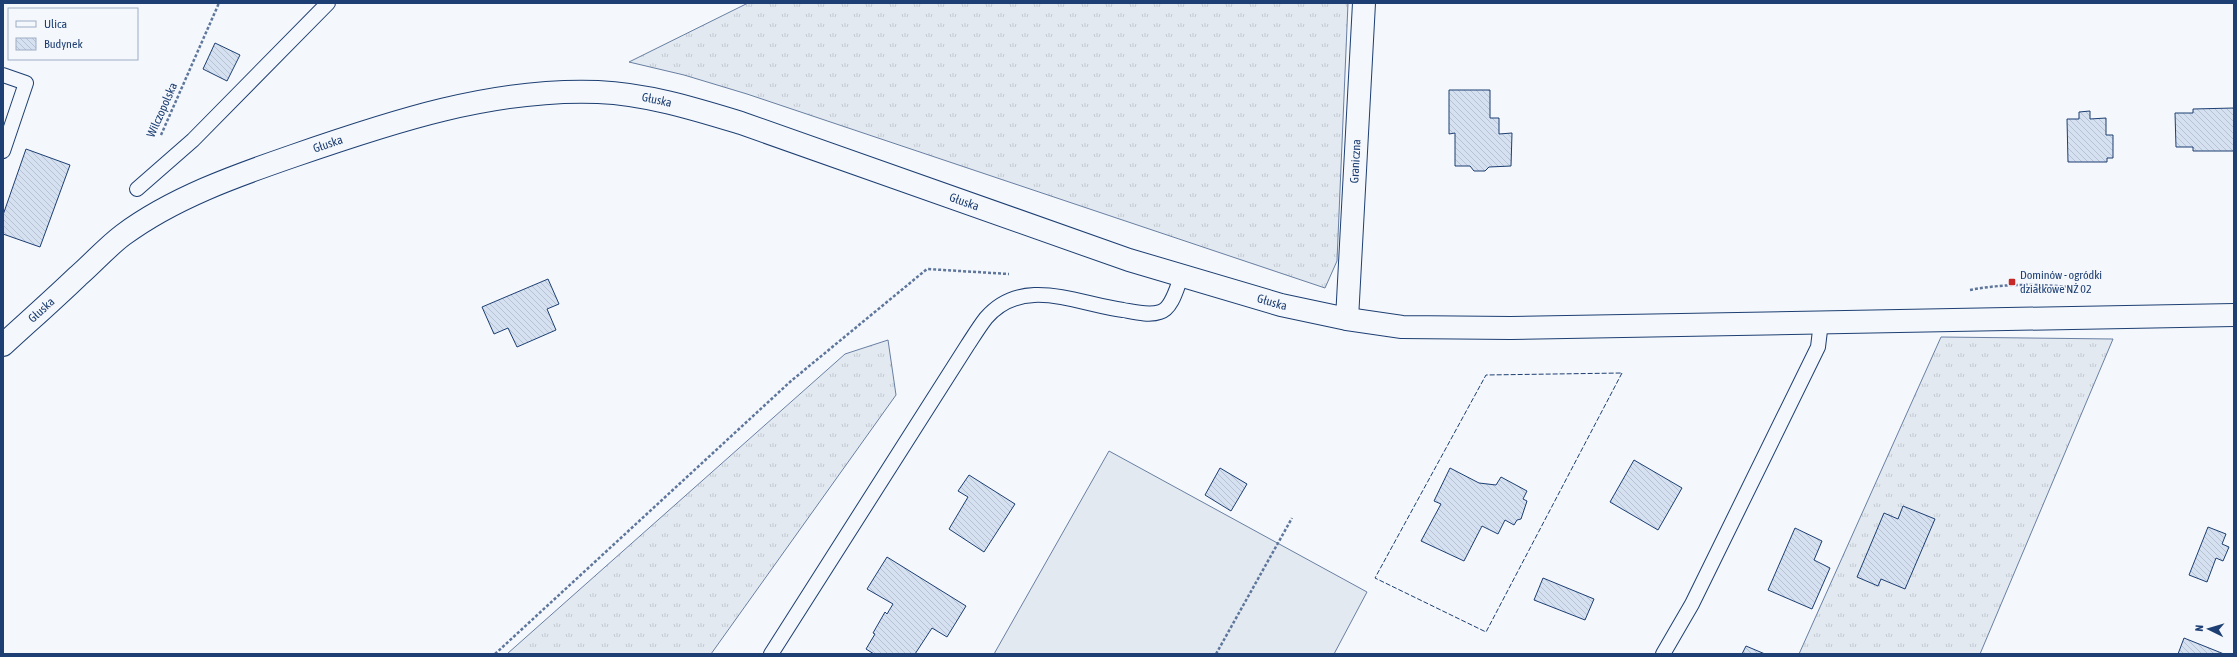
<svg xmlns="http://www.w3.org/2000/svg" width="2237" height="657" font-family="'Asap Condensed',sans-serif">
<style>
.grass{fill:url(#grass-tufts);stroke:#687fa3}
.garden{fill:#e3e9f0;stroke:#687fa3}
.building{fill:url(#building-back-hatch);stroke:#1d3f73}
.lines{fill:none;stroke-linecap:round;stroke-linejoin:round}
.service-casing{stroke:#1d3f73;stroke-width:16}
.minor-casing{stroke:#1d3f73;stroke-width:24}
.tertiary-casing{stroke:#1d3f73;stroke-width:24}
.path{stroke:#5e769c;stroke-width:2.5;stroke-dasharray:3 2;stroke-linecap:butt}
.service{stroke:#f4f7fb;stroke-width:14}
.minor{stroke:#f4f7fb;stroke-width:22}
.tertiary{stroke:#f4f7fb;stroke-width:22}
.fence{stroke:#1d3f73;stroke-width:1;stroke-dasharray:5 2;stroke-linecap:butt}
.poi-dot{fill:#c62828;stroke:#f4f7fb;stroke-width:1.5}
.labels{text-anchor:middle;stroke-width:3;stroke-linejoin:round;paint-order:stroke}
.street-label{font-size:12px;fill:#1d3f73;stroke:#f4f7fb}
.poi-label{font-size:12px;fill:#1d3f73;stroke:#f4f7fb;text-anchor:start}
</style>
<defs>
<pattern id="grass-tufts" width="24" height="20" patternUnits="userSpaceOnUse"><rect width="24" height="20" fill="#e3e9f0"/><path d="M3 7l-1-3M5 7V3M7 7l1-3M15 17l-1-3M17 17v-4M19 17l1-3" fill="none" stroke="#c2c9d1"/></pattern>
<pattern id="building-back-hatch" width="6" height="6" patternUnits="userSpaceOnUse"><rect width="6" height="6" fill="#d5e0f0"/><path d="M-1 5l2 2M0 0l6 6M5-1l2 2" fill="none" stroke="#b6c1d1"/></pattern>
</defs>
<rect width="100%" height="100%" fill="#f4f7fb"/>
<!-- grass -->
<g class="grass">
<path d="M748,3h600l-11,258 -12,27 -578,-194 -63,-19 -55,-13z"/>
<path d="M1941,337l172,2 -133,315h-181z"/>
<path d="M888,340l8,55 -185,259h-204l338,-300z"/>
</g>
<!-- garden -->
<path class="garden" d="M1109,451l258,141 -33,62h-340z"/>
<!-- building -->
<g class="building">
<path d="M215,43l25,12 -13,26 -24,-12z"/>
<path d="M1449,90h41v28h9v16l13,-1 -1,33 -22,1 -4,4h-11l-4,-5h-15v-33l-6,1z"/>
<path d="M2234,108v43h-41v-4h-17l-1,-34h18v-4z"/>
<path d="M2090,111v8l16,-1v17h7v23h-6v4h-39l-1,-43h12v-7z"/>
<path d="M26,149l44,16 -30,82 -37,-13v-19z"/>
<path d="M548,279l11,25 -12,5 9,21 -39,17 -9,-19 -14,6 -12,-27z"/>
<path d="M1634,460l48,28 -24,42 -48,-28z"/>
<path d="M1220,468l27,16 -16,27 -26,-16z"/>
<path d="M1450,468l29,15 17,2 5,-8 26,14 -4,8 4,2 -6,18 -4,1 -3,5 -9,-5 -7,14 -16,-8 -18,35 -43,-20 20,-37 -7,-3z"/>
<path d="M969,475l46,29 -31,48 -35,-23 19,-32 -10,-6z"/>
<path d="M1903,506l32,13 -30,70 -24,-10 -3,7 -21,-9 27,-64 14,6z"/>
<path d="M2208,527l18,7 -4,10 7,3 -6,14 -7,-3 -9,24 -18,-7z"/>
<path d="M1795,528l27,13 -8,19 16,8 -18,41 -44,-19z"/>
<path d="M887,557l79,49 -19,31 -15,-9 -17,26h-41l-8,-5 9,-15 -2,-1 12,-21 2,2 6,-10 -26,-15z"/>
<path d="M1543,578l51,21 -9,21 -51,-20z"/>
<path d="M2184,638l40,16h-46z"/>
<path d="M1746,646l19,8h-23z"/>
</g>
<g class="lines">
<!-- service casing -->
<g class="service-casing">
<g id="service">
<path d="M3,75l23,8 -23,68"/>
<path d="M137,189l56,-49 135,-137"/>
<path d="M771,654l196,-308c6,-9 12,-19 19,-28 37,-43 91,-14 137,-8 11,2 26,6 37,2 12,-3 17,-25 21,-35"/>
<path d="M1663,654l29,-50 126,-257 3,-25"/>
</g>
</g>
<!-- minor casing -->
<g class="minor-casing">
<g id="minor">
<path id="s1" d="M1347,319l17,-316"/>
</g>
</g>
<!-- tertiary casing -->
<g class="tertiary-casing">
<g id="tertiary">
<path id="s2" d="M3,345c25,-23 50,-45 75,-69 15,-13 29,-29 45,-41 50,-37 112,-59 170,-79 98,-34 200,-68 305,-64 49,2 97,17 143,31l388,137 152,45 66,14 55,8 109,1 723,-13"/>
</g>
</g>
<!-- path -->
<g class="path">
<path d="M161,135l58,-132"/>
<path d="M1970,290c36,-7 73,-6 110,-2"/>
<path d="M495,654l296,-273 136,-112 82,5"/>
<path d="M1216,654l76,-136"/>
</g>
<!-- service -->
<use href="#service" class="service"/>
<!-- minor -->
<use href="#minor" class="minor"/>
<!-- tertiary -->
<use href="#tertiary" class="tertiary"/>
<!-- fence -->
<path class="fence" d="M1622,373l-136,259 -111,-54 111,-203z"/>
</g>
<!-- markers -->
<rect class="poi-dot" x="2008" y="278" width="8" height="8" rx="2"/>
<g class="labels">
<!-- street labels -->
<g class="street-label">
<text dy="4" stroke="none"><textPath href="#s2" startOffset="724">Głuska</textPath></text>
<text transform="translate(162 110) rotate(-66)" y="4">Wilczopolska</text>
<text dy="4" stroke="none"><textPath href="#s2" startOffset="388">Głuska</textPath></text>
<text dy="4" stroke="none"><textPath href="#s1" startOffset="158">Graniczna</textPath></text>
<text dy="4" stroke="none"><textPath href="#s2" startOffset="1048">Głuska</textPath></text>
<text dy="4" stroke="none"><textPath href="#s2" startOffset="1372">Głuska</textPath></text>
<text dy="4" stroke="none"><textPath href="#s2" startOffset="52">Głuska</textPath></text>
</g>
<!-- poi labels -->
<g class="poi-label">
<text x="2020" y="279">Dominów - ogródki<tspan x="2020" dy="14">działkowe NŻ 02</tspan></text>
</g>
</g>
<!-- border -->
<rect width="2237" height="657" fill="none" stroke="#1d3f73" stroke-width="8"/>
<!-- legend -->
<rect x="8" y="8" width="130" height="52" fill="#f4f7fb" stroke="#9eadc5"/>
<rect x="16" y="21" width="20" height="6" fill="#f4f7fb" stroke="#9eadc5"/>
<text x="44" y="28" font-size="12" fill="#1d3f73">Ulica</text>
<rect x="16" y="38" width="20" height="12" fill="url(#building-back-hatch)" stroke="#9eadc5"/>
<text x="44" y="48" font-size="12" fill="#1d3f73">Budynek</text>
<!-- north arrow -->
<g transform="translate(2209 629) rotate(275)" stroke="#f4f7fb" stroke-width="3" paint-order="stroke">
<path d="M0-3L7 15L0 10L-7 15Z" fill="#1d3f73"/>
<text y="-6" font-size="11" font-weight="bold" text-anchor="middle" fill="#1d3f73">N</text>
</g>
</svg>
